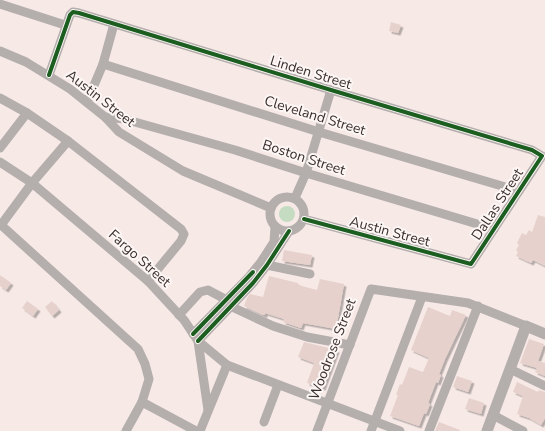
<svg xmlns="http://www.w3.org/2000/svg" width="545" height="431" font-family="'Nunito Sans',sans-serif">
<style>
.green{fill:#c5dbc2}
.building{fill:#e6d1cd;filter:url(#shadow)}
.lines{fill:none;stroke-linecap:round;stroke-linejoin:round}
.minor{stroke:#b4aeac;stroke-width:9}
.tertiary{stroke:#b4aeac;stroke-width:11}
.cycleway-casing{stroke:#fcf6f5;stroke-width:6}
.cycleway{stroke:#1b5e20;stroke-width:4}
.labels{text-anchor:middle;stroke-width:4;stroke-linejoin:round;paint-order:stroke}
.street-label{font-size:14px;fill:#3a2e2c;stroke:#fcf6f5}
</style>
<defs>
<filter id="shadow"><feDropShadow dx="2.5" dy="2.5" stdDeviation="0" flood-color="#0004"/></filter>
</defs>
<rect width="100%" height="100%" fill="#f7e9e6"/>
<!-- green -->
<circle class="green" cx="287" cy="214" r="8"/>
<!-- building -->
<g class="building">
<path d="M391,22l10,3 -3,8 -9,-2z"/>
<path d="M538,215l7,2v49l-12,-6 -2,3 -15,-7 2,-4 -2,-2 3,-5 -2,-2 5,-10 4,2 3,-5 3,2z"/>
<path d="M284,250l28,5 -2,10 -28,-4z"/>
<path d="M0,275l11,8 -5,7 -6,-4z"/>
<path d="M269,276l29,7v2l19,5 3,-11 24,5 -8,45 -33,-6 -2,5 -18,-6 1,-3 -19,-6v2h-2l-19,-9 3,-8 3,-4 13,3z"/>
<path d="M27,301l11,8 -5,7 -11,-8z"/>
<path d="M52,301l7,9 -7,6 -7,-9z"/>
<path d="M428,307l22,9 2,-6 14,5 -21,44 -6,15 2,1 -3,8 -2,-1 -8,21 2,1 -4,10 -2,-1 -5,13 -29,-10 8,-21h-2l4,-11 2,1 7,-18 14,5 6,-14 -18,-8z"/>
<path d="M529,339l15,5 -6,17 7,2v13l-10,-4 2,-4 -17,-5z"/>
<path d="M304,342l33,8 -14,38 -16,-5 7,-20 -16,-6z"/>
<path d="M457,376l15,5 -4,11 -15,-5z"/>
<path d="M517,382l21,10 1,-2 6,2v26l-4,7 -12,-7 -12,-4 6,-18 -10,-4z"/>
<path d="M469,398l15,5 -3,11 -16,-5z"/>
<path d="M439,422l21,8v1h-25z"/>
</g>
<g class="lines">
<!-- minor -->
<g class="minor">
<path d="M0,4l65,21"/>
<path d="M0,51l26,11 44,27 35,28 14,15 64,39 88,37"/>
<path d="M103,64l216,68 200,59"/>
<path d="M49,75l21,-60 3,-3 6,1 252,77 201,60 10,6 -71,108 -167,-45"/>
<path d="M0,98l27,15 41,28 113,88 3,5 -3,7 -33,40"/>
<path d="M87,102l16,-38 11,-40"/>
<path d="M105,117l19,2 111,31 71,23 188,56"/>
<path d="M0,148l27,-35"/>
<path d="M0,162l32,21 116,98 36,39 14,21 10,69"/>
<circle cx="287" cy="214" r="17"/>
<path d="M295,198l11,-25 25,-83"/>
<path d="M0,224l138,125 7,15 4,15 -7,23 -16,29"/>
<path d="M1,225l31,-42 36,-42"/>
<path d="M267,265l43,9"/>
<path d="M179,315l21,-23 8,-2 15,8 7,8 43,20 34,11 43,8"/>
<path d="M193,334l55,-56 13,-16 13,-20 1,-15"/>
<path d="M198,341l29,24 173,66"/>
<path d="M198,341l55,-58 14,-18 22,-34"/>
<path d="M510,369l35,17"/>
<path d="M142,402l54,29"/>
<path d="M493,415l30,16"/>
<path d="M264,422l14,-37"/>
<path d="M200,431l27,-66"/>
<path d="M317,431l54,-142 97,14 58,23"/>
<path d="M371,431l51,-134"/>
<path d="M429,431l49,-125"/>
</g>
<!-- tertiary -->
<path class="tertiary" d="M487,431l39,-105 19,8"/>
<!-- cycleway casing -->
<g class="cycleway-casing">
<g id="cycleway">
<path d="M49,75l21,-60 3,-3 6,1 252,77 201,60 10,6 -71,108 -167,-45"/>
<path d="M193,334l60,-62"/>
<path d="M198,341l55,-58 14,-18 22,-34"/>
</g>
</g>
<!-- cycleway -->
<use href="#cycleway" class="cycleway"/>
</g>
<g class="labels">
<!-- street labels -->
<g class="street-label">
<text transform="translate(311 72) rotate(17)" y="5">Linden Street</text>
<text transform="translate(101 98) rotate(38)" y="5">Austin Street</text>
<text transform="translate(315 115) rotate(17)" y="5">Cleveland Street</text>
<text transform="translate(304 157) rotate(18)" y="5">Boston Street</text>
<text transform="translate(497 204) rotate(-57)" y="5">Dallas Street</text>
<text transform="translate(390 231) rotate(15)" y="5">Austin Street</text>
<text transform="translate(140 258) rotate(42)" y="5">Fargo Street</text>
<text transform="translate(332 349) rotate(-69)" y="5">Woodrose Street</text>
</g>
</g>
</svg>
